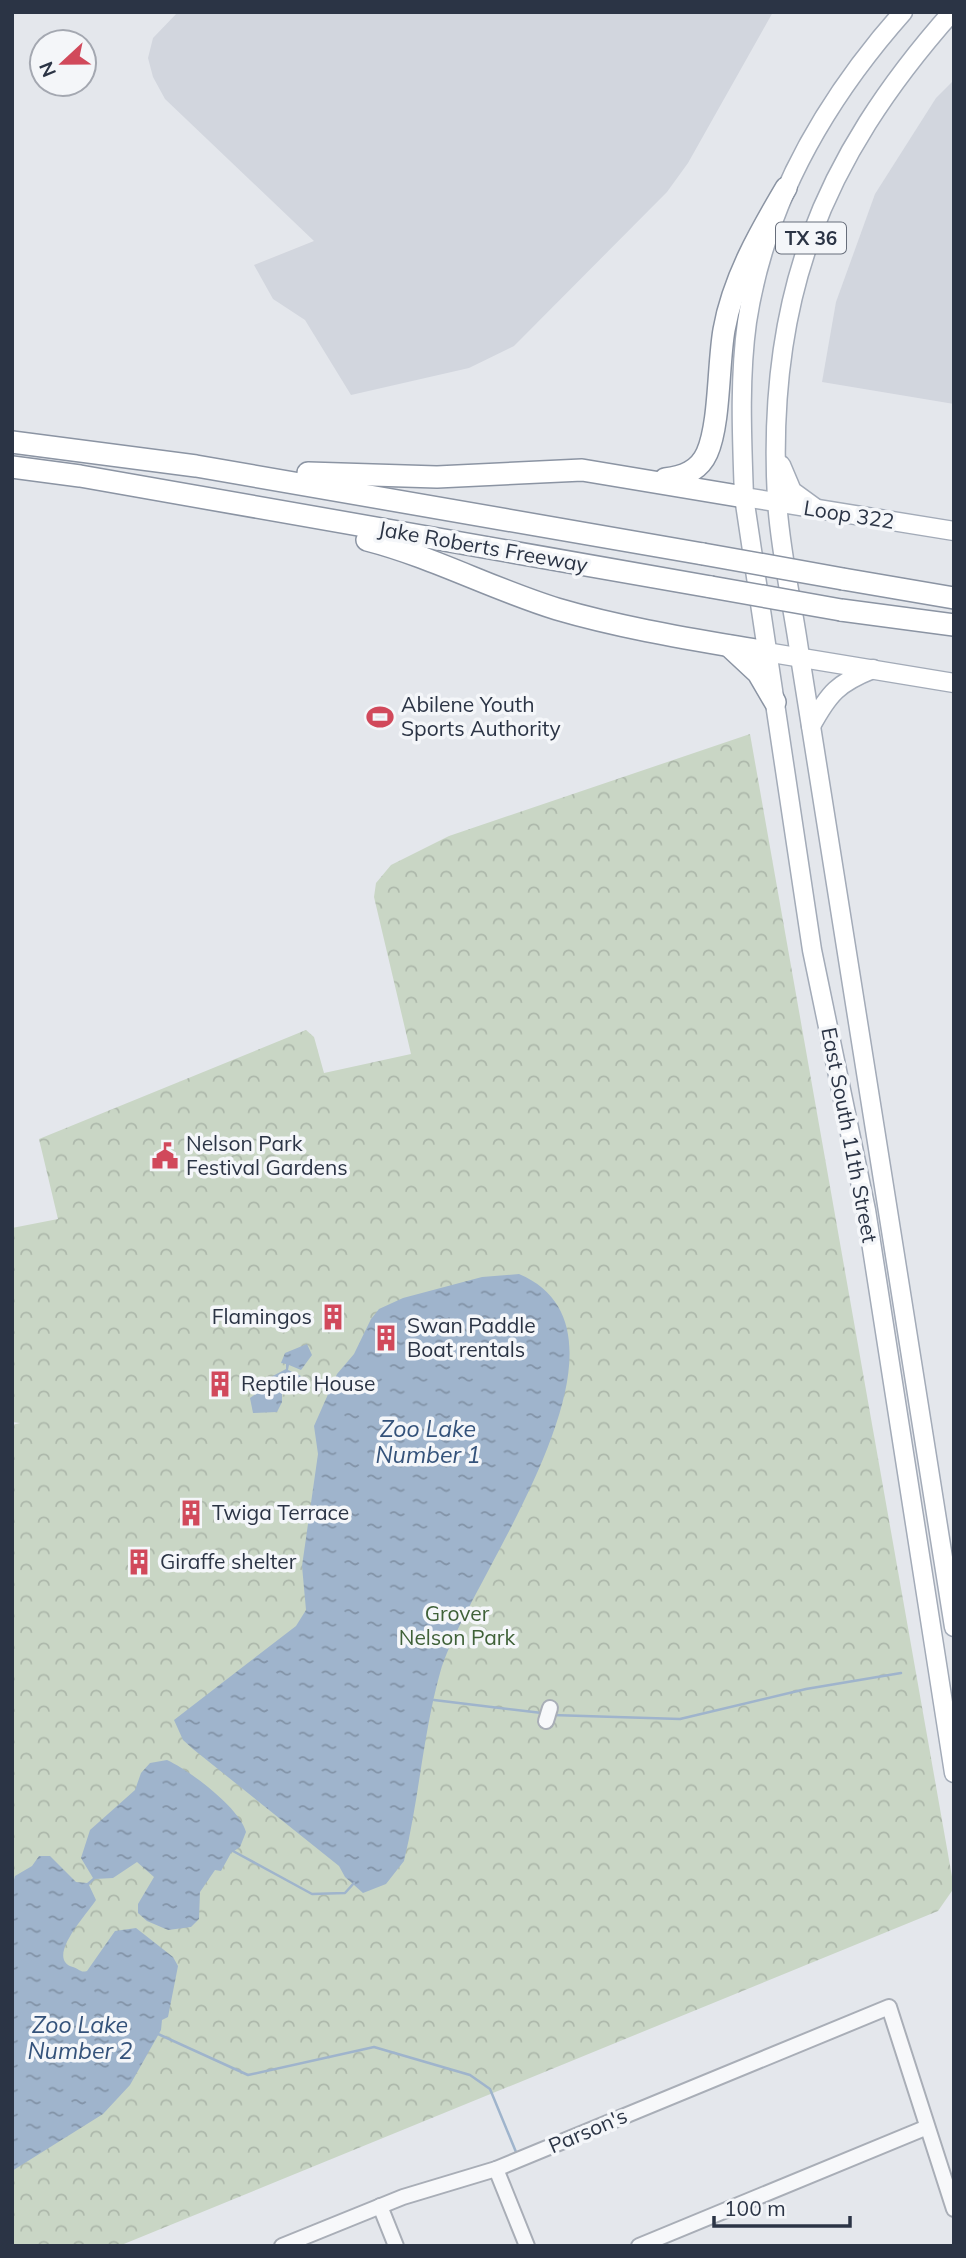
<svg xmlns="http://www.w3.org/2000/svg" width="966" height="2258" font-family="Mulish,sans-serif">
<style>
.built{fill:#d2d6de}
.forest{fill:url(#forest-crowns)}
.water{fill:url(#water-ripples)}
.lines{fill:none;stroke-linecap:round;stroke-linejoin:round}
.stream{stroke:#9fb4cc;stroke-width:2.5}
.minor-casing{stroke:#a9aeb7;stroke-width:18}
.major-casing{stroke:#a3abb8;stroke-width:21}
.highway-casing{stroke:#8b94a3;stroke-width:24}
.minor{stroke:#f7f8fa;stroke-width:14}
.major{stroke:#fff;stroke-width:18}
.highway{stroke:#fff;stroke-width:21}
.highway-bridge-casing{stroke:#8b94a3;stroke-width:24;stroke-linecap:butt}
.highway-bridge{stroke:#fff;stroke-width:21}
.labels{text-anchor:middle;stroke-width:7;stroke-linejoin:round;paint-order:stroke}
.shield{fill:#f4f6f9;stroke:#676e7b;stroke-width:2}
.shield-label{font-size:19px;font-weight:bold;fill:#2b3445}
.street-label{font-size:21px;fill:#2b3445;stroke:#f4f6f9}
.poi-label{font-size:21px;fill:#2b3445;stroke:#f4f6f9;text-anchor:start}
.park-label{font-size:21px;fill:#3f6138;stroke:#f4f6f9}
.water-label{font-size:23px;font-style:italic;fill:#34527a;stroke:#f4f6f9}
</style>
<defs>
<pattern id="forest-crowns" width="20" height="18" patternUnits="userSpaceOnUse" patternTransform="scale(1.75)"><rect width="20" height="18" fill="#c9d6c5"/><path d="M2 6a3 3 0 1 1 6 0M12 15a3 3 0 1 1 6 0" fill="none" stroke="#adb8ab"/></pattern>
<pattern id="water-ripples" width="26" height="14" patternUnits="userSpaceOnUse" patternTransform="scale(1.75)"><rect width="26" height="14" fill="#9fb4cc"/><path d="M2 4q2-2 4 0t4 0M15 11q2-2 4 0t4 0" fill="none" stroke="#8293a7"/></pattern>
</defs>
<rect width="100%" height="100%" fill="#e4e7ec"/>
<!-- built -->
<g class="built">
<path d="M178,12h595l-85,151 -21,29 -153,154 -45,22 -118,27 -46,-75 -32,-21 -19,-34 60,-24 -149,-142 -12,-22 -5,-19 5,-20z"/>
<path d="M954,80v324l-132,-22 14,-80 39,-108 61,-96z"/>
</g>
<!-- forest -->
<path class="forest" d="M750,734l204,1154 -16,23 -819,335h-107v-821l8,-2 -8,-1v-194l46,-9 -19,-80 267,-109 8,7 10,36 87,-19 -37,-157 2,-14 15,-18 58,-29z"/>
<!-- water -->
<g class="water">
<path d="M519,1274c141,60 -55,311 -79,399 -17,61 -21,126 -36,188l-18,23 -23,9 -18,-16 -6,-11 -146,-117 -10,-9 -9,-20 122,-94 10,-16 -4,-44 16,-112 -4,-28 23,-52 17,-20 17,-35 8,-10 24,-11 79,-21z"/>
<path d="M307,1344l5,11 -11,15 -12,-5 -1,5 13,6 -6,13 -26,-7v-4l17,-9v-5l-5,-1 4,-10z"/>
<path d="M274,1387l8,4v11l-5,10 -24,1 -3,-15 13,-9z"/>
<path d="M167,1760c22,10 73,48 79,72l-6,15 -9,6 -10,18 -6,-1 -15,22 -1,27 -8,8 -23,3 -21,-9 -9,-8v-9l16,-27 -17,-15 -24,16 -18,1 -6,6 7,15c-8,13 -52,59 -23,67 7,2 7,6 14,4l28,-40 21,-3 37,29 5,9 -10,51 -6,3 -1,10 -31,55 -27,29 -91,57v-284l3,-11 17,-10 7,-10h11l26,26 11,1 6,-5 -12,-20 9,-28 45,-40 6,-17 9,-10z"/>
</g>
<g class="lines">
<!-- stream -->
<g class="stream">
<path d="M434,1700l108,13"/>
<path d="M552,1715l128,4 126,-30 95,-16"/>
<path d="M233,1851l79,43 33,-1 9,-10"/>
<path d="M156,2033l92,42 126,-28 96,28 20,14 26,63"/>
</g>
<!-- minor casing -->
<g class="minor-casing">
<g id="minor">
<path d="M546,1721l4,-13"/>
<path d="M496,2169l31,77"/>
<path d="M380,2206l16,40"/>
<path d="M282,2246l121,-49 93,-28 393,-162 65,202"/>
<path d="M639,2246l286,-118"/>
</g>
</g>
<!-- major casing -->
<g class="major-casing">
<g id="major">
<path d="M903,12c-78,88 -138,192 -156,310 -8,58 -5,117 -3,175l68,453 54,260 88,563"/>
<path d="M952,12c-132,149 -186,288 -175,488 3,52 16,105 23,157l154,970"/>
<path d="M781,465l11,26 22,16"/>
<path d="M744,497l210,34"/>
<path d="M766,652l188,31"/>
<path d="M811,726c18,-33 27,-43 62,-57"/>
</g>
</g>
<!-- highway casing -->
<g class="highway-casing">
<g id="highway">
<path d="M12,442l184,24 507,88"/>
<path d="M12,467l68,9 631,111"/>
<path d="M308,473l129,4 145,-7 162,27"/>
<path d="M665,479c18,-2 34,-8 42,-26 13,-29 11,-89 17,-123 9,-51 36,-98 62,-142"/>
<path d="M367,540c66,17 125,49 190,69 68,20 140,31 209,43"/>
<path d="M843,579l111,19"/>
<path d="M841,610l113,15"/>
<path d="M729,646l29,27 17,29"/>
</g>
</g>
<!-- minor -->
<use href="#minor" class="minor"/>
<!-- major -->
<use href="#major" class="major"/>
<!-- highway -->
<use href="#highway" class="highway"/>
<!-- highway-bridge casing -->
<g class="highway-bridge-casing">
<g id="highway-bridge">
<path d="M703,554l140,25"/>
<path d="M711,587l130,23"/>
</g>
</g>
<!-- highway-bridge -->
<use href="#highway-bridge" class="highway-bridge"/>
</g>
<!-- icons -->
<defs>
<g id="stadium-bare" transform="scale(2.1)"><path d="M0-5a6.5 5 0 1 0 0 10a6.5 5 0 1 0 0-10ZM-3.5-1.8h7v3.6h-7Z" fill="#d1495b" stroke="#f4f6f9" stroke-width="2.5" paint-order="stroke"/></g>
<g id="civic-bare" transform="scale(2.1)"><path d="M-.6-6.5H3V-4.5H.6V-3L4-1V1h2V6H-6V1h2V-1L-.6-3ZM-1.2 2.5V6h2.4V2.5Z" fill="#d1495b" stroke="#f4f6f9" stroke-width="2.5" paint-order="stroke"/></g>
<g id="building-bare" transform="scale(2.1)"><path d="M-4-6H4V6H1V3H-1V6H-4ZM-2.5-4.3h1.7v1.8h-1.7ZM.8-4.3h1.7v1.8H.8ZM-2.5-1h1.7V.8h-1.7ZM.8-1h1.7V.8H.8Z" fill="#d1495b" stroke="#f4f6f9" stroke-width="2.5" paint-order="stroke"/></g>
</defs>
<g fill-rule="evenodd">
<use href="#stadium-bare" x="380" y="717"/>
<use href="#civic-bare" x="165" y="1156"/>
<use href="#building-bare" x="333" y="1317"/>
<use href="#building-bare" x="386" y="1338"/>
<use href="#building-bare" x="220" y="1384"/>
<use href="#building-bare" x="191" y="1513"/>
<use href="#building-bare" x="139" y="1562"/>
</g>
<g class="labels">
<!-- shield labels -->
<rect class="shield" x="776" y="222.5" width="70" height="31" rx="5"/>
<g class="shield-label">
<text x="811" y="245">TX 36</text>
</g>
<!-- street labels -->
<g class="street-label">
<text transform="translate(849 515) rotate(9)" y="7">Loop 322</text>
<text transform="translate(483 547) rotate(10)" y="7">Jake Roberts Freeway</text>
<text transform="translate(849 1135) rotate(79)" y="7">East South 11th Street</text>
<text transform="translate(588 2131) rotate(-23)" y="7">Parson's</text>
</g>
<!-- poi labels -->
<g class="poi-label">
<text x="401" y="712">Abilene Youth<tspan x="401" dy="24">Sports Authority</tspan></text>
<text x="186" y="1151">Nelson Park<tspan x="186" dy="24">Festival Gardens</tspan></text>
<text x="312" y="1324" text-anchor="end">Flamingos</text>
<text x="407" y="1333">Swan Paddle<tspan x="407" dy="24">Boat rentals</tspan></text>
<text x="241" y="1391">Reptile House</text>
<text x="212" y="1520">Twiga Terrace</text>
<text x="160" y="1569">Giraffe shelter</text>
</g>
<!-- park labels -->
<g class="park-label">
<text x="457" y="1621">Grover<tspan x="457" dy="24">Nelson Park</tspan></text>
</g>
<!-- water labels -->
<g class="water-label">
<text x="428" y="1437">Zoo Lake<tspan x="428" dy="26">Number 1</tspan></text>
<text x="80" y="2033">Zoo Lake<tspan x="80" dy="26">Number 2</tspan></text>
</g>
</g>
<!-- border -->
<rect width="966" height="2258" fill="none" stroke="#2b3445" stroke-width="28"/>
<!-- north arrow -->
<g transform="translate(63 63) rotate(248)"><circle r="33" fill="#f4f6f9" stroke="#a4a8b1" stroke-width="2"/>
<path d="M0-5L12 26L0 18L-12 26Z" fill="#d1495b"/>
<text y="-10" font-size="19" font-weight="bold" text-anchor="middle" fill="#2b3445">N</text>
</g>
<!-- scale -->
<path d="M714 2216v10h136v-10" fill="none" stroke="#2b3445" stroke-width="3.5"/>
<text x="724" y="2216" font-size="21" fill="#2b3445" stroke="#f4f6f9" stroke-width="5" paint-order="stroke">100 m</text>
</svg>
